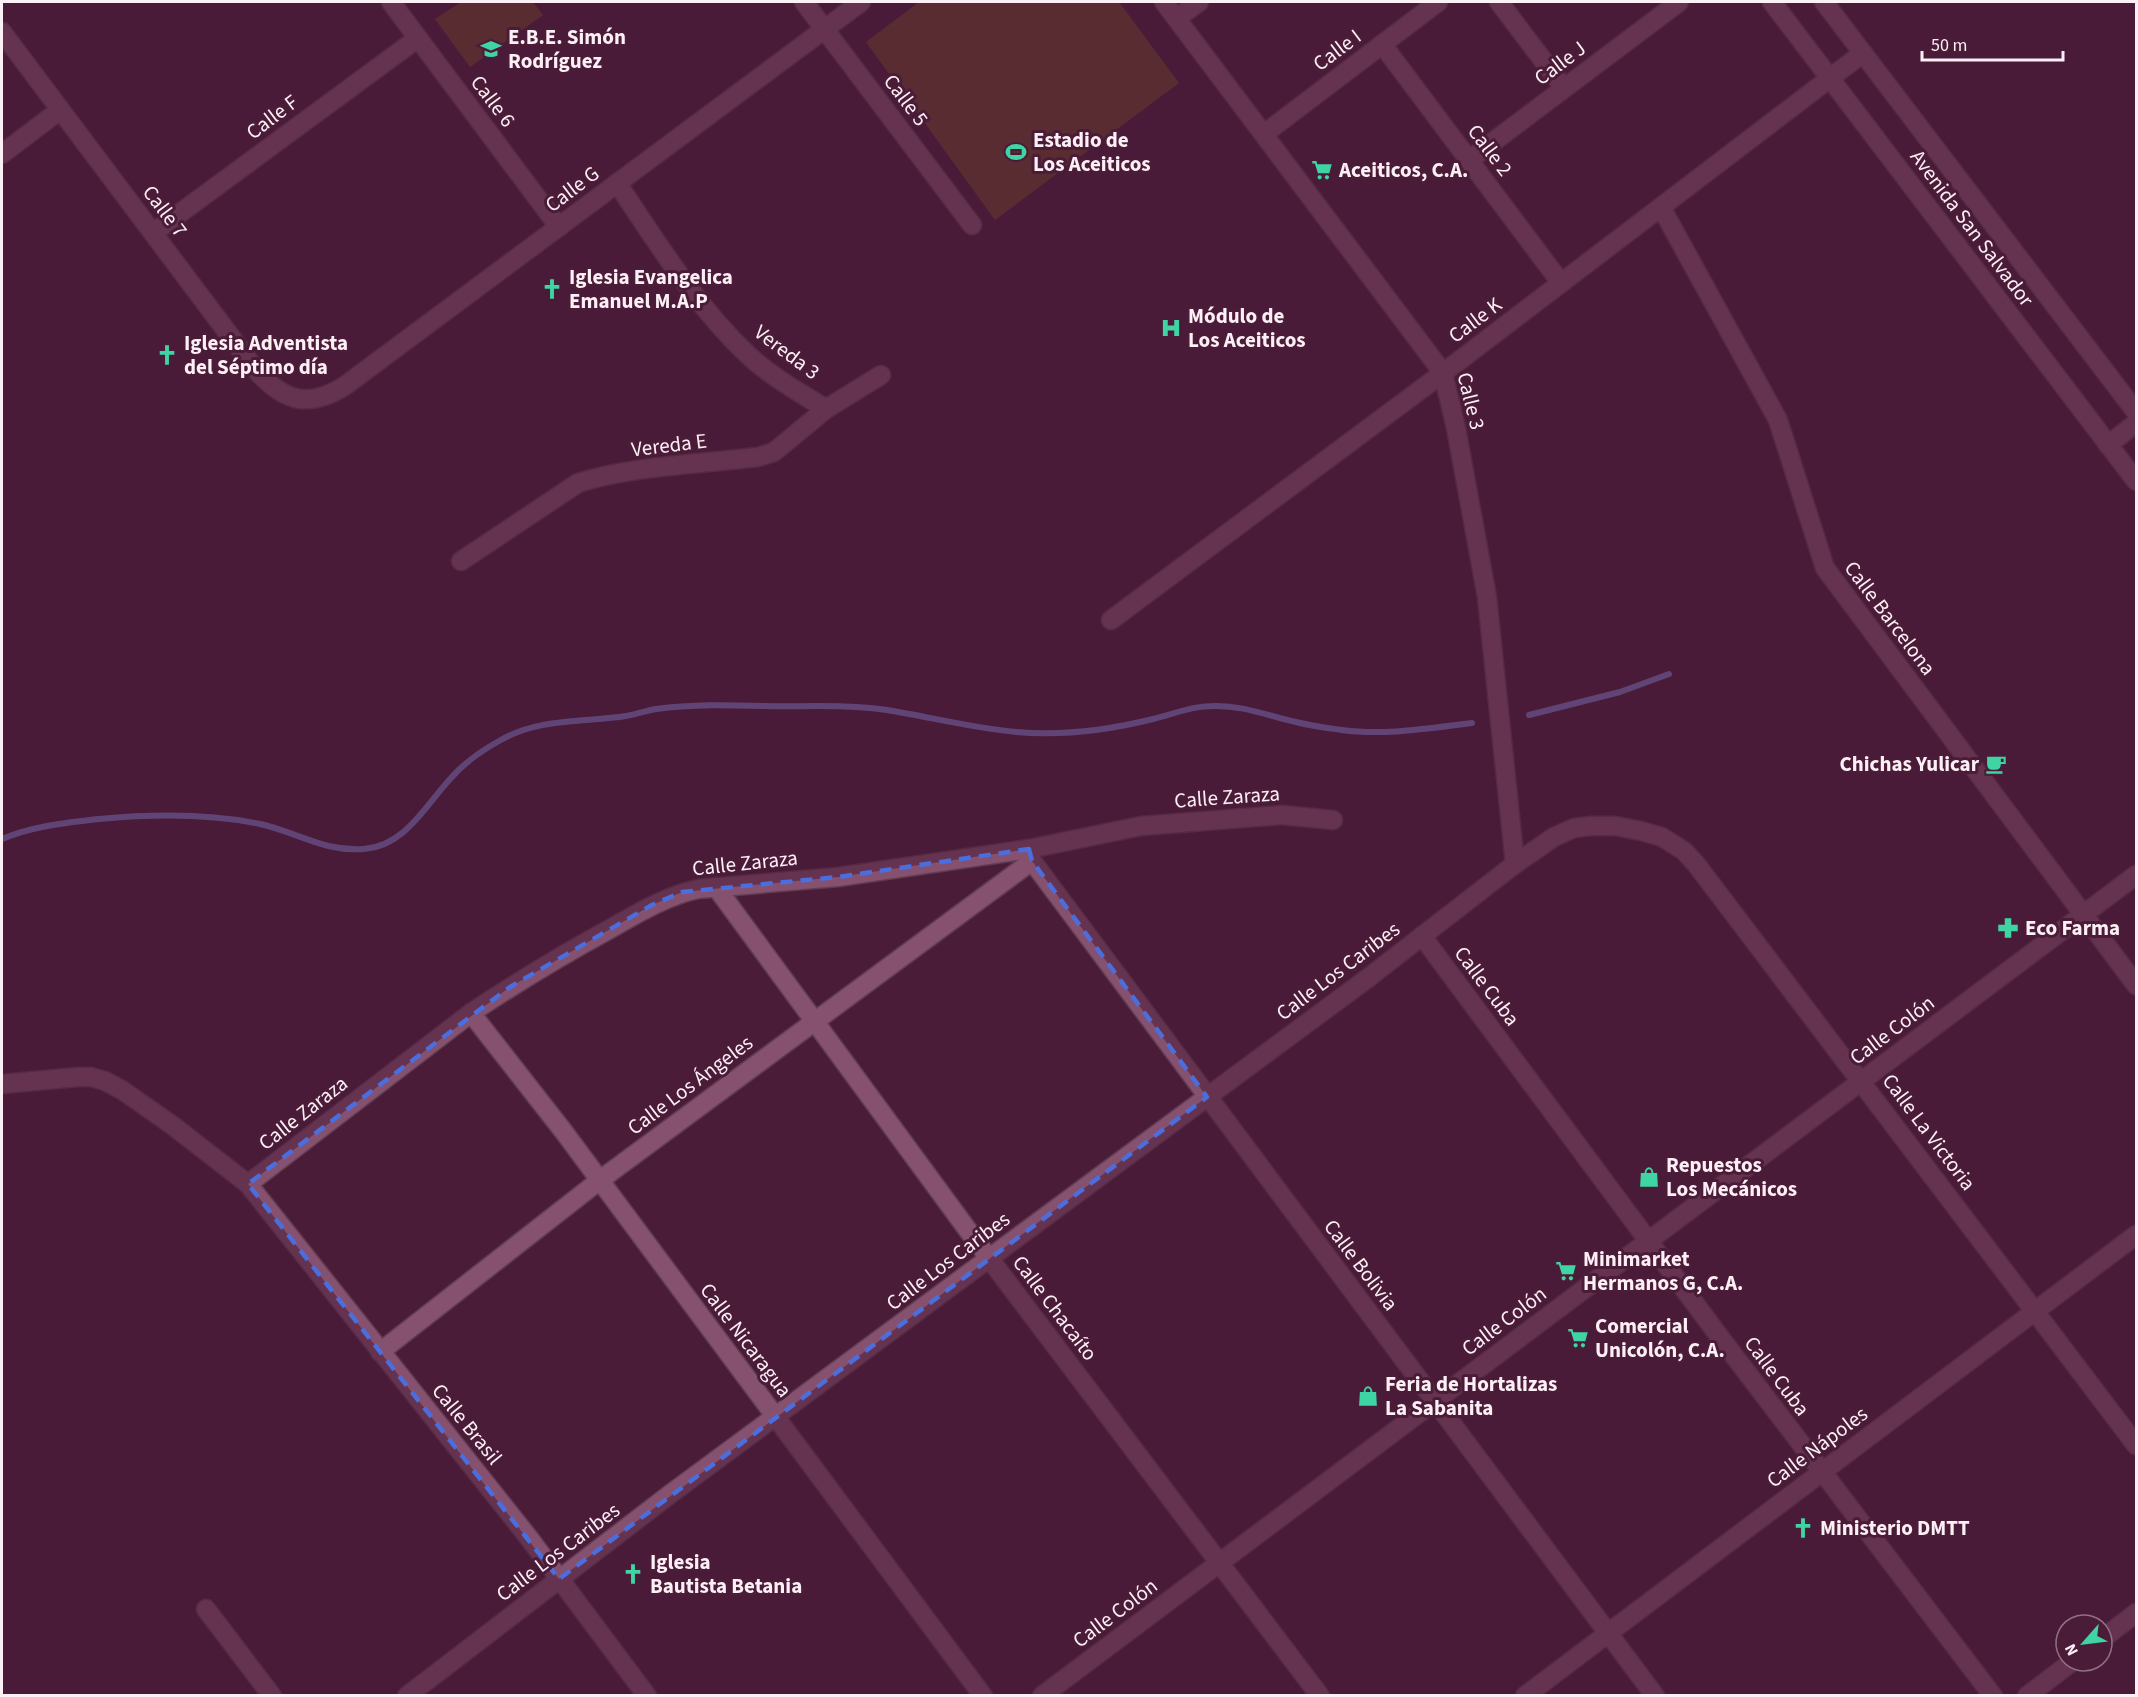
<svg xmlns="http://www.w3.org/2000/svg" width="2138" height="1697" font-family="'Source Sans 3',sans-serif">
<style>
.pitch{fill:#6c402b}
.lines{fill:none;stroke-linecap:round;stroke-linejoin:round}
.stream{stroke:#7d77c1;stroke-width:6}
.street-casing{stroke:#603c52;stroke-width:21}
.secondary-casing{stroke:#603c52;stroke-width:21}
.street{stroke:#85516e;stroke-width:18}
.secondary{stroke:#85516e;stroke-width:18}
.marked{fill:none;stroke:#4a6ede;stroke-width:4.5;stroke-dasharray:12 8;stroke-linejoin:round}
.labels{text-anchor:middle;stroke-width:6;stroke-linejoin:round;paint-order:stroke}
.poi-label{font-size:21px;font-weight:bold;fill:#fceff5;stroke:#4b1c38;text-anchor:start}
.street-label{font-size:21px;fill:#fceff5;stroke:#4b1c38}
</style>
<rect width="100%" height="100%" fill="#4b1c38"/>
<!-- pitch -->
<g class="pitch">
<path d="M461,2h72l10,13 -73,52 -35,-48z"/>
<path d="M919,2h200l60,81 -184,137 -129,-178z"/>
</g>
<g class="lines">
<!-- stream -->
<g class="stream">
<path d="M1529,715l91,-23 49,-18"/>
<path d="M2,839c31,-13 63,-16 97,-20 54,-5 108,-6 161,5 37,8 63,28 104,25 41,-3 61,-43 87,-71 13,-15 30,-27 48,-37 38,-22 78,-19 120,-24 12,-1 25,-6 37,-8 36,-5 72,-4 108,-3 41,1 82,-2 123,4 43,7 85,18 129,22 46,4 93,-2 137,-13 21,-5 39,-13 60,-13 30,-1 55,10 83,16 15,4 31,6 46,8 42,6 88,-2 130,-7"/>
</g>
<!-- street casing -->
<g class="street-casing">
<g id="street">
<path d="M391,2l168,225"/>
<path d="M804,2l168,223"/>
<path d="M1164,2l279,371 13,55 31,169 28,267"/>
<path d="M1499,2l65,86"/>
<path d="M1177,18l22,-16"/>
<path d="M2,32l253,337c28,32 53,41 91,16l515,-383"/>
<path d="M1382,44l179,239"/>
<path d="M1264,134l174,-132"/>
<path d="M2,154l58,-44"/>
<path d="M1469,160l210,-158"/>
<path d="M617,183c40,59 78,122 130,171 23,22 52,38 79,55"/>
<path d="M1661,207l117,213 47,148 311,417"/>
<path d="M153,233l265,-195"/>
<path d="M2108,445l28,-22"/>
<path d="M461,561l117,-78c54,-17 123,-19 180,-26l16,-5 52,-43 55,-34"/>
<path d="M1111,620l332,-247 420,-320"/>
<path d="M1029,849l3,12 623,835"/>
<path d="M716,887l251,342 353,467"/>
<path d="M1422,936l294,396 277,364"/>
<path d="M471,1013l93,119 419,564"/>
<path d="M2,1084l76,-7h13l14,4 17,9 50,35 76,59 281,354 118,158"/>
<path d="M248,1184l223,-171c45,-30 91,-58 139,-84 28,-16 56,-33 88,-40l140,-12 191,-28 112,-23 141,-11 51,5"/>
<path d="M380,1352l220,-172 432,-319"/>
<path d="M206,1609l66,87"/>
<path d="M2102,1639l34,-26"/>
<path d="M407,1696l262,-201 699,-517 147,-114 39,-27 20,-9 17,-2h25l25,5 21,6 22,14 12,13 440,581"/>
<path d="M1042,1696l1094,-821"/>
<path d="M1525,1696l611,-461"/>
<path d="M2027,1696l46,-35"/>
</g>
</g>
<!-- secondary casing -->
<g class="secondary-casing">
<g id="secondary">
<path d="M1772,2l364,479"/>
<path d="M1824,2l312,410"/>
</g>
</g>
<!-- street -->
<use href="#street" class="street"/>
<!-- secondary -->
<use href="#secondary" class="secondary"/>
</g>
<!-- marked area -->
<path d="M0 0H2138V1697H0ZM1029,849l3,12 175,236 -648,482 -311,-395 262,-197 142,-82 30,-13 156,-15z" fill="#4b1c38" fill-opacity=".55" fill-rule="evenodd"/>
<path class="marked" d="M1029,849l3,12 175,236 -648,482 -311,-395 262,-197 142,-82 30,-13 156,-15z"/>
<!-- icons -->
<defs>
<g id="school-bare" transform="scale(1.62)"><path d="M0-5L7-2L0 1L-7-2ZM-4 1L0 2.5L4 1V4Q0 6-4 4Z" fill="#3ed4a3" stroke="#4b1c38" stroke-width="2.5" paint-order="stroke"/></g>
<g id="stadium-bare" transform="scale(1.62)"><path d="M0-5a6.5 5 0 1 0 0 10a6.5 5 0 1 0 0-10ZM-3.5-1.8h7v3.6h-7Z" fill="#3ed4a3" stroke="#4b1c38" stroke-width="2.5" paint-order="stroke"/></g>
<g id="supermarket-bare" transform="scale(1.62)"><path d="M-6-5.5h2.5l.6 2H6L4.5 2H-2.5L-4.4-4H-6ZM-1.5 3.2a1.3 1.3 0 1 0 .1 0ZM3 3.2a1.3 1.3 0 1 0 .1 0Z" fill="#3ed4a3" stroke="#4b1c38" stroke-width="2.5" paint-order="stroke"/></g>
<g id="church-bare" transform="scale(1.62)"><path d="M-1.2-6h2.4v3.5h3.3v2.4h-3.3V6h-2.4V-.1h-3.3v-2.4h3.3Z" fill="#3ed4a3" stroke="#4b1c38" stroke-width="2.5" paint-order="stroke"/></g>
<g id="hospital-bare" transform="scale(1.62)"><path d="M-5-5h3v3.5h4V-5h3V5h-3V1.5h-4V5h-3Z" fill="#3ed4a3" stroke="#4b1c38" stroke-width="2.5" paint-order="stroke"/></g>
<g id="cafe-bare" transform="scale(1.62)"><path d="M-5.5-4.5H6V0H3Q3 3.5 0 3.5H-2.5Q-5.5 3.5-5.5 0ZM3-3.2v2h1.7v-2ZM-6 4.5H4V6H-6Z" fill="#3ed4a3" stroke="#4b1c38" stroke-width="2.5" paint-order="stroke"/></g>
<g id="pharmacy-bare" transform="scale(1.62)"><path d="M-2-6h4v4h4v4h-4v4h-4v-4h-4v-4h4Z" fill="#3ed4a3" stroke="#4b1c38" stroke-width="2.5" paint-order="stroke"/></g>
<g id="shop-bare" transform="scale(1.62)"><path d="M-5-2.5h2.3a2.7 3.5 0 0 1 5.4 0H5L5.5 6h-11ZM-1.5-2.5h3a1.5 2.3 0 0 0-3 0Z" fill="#3ed4a3" stroke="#4b1c38" stroke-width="2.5" paint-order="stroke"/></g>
</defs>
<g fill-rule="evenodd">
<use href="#school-bare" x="491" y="49"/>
<use href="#stadium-bare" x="1016" y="152"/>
<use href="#supermarket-bare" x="1322" y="170"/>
<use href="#church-bare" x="552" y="289"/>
<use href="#hospital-bare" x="1171" y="328"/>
<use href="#church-bare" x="167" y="355"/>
<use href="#cafe-bare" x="1996" y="764"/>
<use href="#pharmacy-bare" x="2008" y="928"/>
<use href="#shop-bare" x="1649" y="1177"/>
<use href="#supermarket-bare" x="1566" y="1271"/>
<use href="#supermarket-bare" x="1578" y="1338"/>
<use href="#shop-bare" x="1368" y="1396"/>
<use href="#church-bare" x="1803" y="1528"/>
<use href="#church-bare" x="633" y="1574"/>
</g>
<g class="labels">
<!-- poi labels -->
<g class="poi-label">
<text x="508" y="44">E.B.E. Simón<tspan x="508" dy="24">Rodríguez</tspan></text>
<text x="1033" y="147">Estadio de<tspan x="1033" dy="24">Los Aceiticos</tspan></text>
<text x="1339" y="177">Aceiticos, C.A.</text>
<text x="569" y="284">Iglesia Evangelica<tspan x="569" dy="24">Emanuel M.A.P</tspan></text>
<text x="1188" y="323">Módulo de<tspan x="1188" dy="24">Los Aceiticos</tspan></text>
<text x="184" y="350">Iglesia Adventista<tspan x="184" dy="24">del Séptimo día</tspan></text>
<text x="1979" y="771" text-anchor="end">Chichas Yulicar</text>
<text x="2025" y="935">Eco Farma</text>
<text x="1666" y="1172">Repuestos<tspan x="1666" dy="24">Los Mecánicos</tspan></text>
<text x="1583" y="1266">Minimarket<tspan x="1583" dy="24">Hermanos G, C.A.</tspan></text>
<text x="1595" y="1333">Comercial<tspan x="1595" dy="24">Unicolón, C.A.</tspan></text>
<text x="1385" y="1391">Feria de Hortalizas<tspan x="1385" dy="24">La Sabanita</tspan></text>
<text x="1820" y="1535">Ministerio DMTT</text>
<text x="650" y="1569">Iglesia<tspan x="650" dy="24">Bautista Betania</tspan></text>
</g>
<!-- street labels -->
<g class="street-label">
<text transform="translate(1337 50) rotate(-37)" y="7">Calle I</text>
<text transform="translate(1560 63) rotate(-37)" y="7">Calle J</text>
<text transform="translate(906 100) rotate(53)" y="7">Calle 5</text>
<text transform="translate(493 101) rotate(53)" y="7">Calle 6</text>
<text transform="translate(272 117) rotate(-37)" y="7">Calle F</text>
<text transform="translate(1490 150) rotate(53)" y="7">Calle 2</text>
<text transform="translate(572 189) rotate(-37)" y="7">Calle G</text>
<text transform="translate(165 211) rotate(53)" y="7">Calle 7</text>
<text transform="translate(1972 228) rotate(53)" y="7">Avenida San Salvador</text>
<text transform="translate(1475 320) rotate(-37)" y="7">Calle K</text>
<text transform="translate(787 352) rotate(37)" y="7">Vereda 3</text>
<text transform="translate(1471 401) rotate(76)" y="7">Calle 3</text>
<text transform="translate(669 445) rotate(-7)" y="7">Vereda E</text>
<text transform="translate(1890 618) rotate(53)" y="7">Calle Barcelona</text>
<text transform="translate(1227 797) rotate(-4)" y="7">Calle Zaraza</text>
<text transform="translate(745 863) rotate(-6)" y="7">Calle Zaraza</text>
<text transform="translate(1338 971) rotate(-37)" y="7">Calle Los Caribes</text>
<text transform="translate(1487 986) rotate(53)" y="7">Calle Cuba</text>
<text transform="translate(1892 1030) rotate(-37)" y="7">Calle Colón</text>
<text transform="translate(690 1085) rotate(-37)" y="7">Calle Los Ángeles</text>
<text transform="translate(303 1113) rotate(-38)" y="7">Calle Zaraza</text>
<text transform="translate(1929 1132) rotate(53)" y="7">Calle La Victoria</text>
<text transform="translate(948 1261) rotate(-37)" y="7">Calle Los Caribes</text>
<text transform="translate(1361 1265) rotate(53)" y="7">Calle Bolivia</text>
<text transform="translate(1055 1308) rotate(53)" y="7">Calle Chacaíto</text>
<text transform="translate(1504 1321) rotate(-37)" y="7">Calle Colón</text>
<text transform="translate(746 1340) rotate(53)" y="7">Calle Nicaragua</text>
<text transform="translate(1777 1376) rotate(53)" y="7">Calle Cuba</text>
<text transform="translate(467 1424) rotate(51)" y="7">Calle Brasil</text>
<text transform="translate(1817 1447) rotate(-37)" y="7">Calle Nápoles</text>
<text transform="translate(558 1552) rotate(-37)" y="7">Calle Los Caribes</text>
<text transform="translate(1115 1613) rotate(-37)" y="7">Calle Colón</text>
</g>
</g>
<!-- border -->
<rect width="2138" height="1697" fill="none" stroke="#fceff5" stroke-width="6"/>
<!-- north arrow -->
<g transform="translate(2084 1643) rotate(242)"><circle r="28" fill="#4b1c38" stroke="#927084" stroke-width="1.5"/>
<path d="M0-4.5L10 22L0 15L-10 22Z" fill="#3ed4a3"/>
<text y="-9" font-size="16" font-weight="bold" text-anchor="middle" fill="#fceff5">N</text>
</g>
<!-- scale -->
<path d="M1922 51v9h141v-9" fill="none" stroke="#fceff5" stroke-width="3"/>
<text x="1931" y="51" font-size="18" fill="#fceff5" stroke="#4b1c38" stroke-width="4.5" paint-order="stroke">50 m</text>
</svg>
